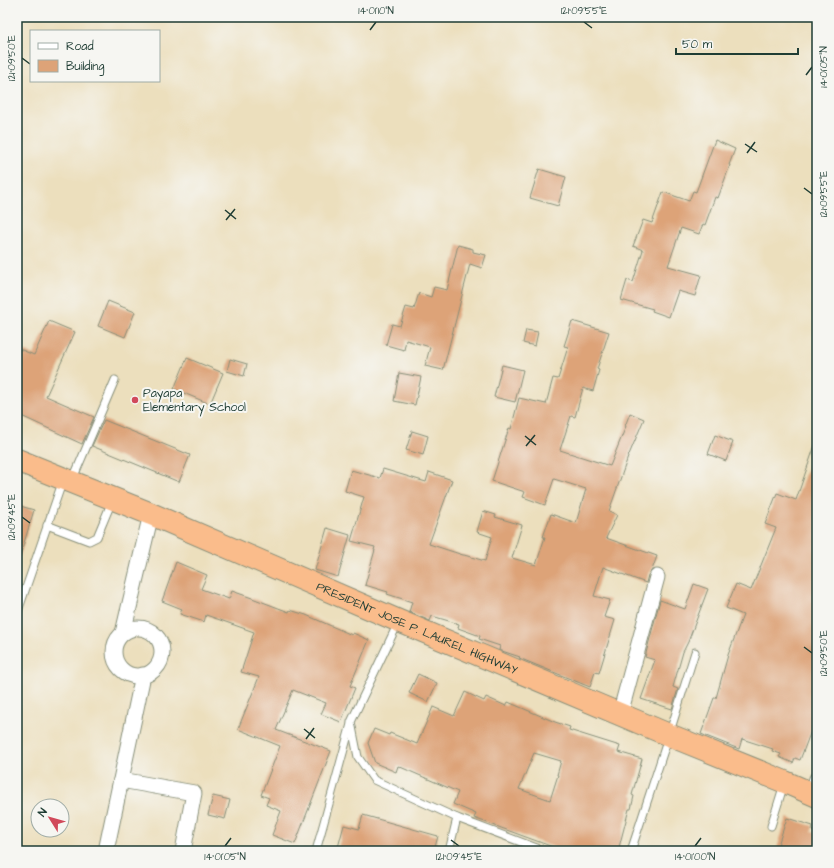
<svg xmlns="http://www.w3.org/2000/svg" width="834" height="868" font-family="'Architects Daughter',sans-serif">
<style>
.building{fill:#dda378;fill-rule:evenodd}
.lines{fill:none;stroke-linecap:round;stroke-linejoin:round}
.service-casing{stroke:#868e78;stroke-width:9}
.minor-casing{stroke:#868e78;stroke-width:17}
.trunk-casing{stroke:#868e78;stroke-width:24}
.service{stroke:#fff;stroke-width:7}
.minor{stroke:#fff;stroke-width:15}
.trunk{stroke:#fabc8b;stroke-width:22}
.ticks{fill:none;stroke:#1f3d34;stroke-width:1.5}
.poi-dot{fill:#d1495b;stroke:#f6f6f2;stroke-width:1.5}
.labels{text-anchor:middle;stroke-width:4;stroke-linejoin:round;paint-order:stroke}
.poi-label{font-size:12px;fill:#1f3d34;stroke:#f6f6f2;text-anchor:start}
.street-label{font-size:12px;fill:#1f3d34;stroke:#f6f6f2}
.neatline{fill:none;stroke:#1f3d34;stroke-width:1.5}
.ticks-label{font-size:10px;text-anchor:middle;fill:#1f3d34}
</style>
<rect width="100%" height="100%" fill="#f6f6f2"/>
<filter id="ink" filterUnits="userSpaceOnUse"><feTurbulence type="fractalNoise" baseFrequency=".025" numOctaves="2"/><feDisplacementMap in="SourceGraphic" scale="8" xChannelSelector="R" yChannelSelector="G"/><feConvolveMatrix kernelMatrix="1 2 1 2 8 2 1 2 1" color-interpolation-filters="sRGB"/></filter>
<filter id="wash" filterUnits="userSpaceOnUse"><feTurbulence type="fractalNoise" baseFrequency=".012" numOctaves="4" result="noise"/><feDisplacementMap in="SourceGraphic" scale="16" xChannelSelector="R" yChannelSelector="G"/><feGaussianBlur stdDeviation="0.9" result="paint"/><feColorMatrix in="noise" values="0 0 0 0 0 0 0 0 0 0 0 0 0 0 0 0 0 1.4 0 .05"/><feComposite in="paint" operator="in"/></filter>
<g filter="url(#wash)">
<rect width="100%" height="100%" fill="#ecdfbd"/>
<g id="blocks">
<!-- building -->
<g class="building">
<path d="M715,140l20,9 -6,16h1l-12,33 -3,-1 -10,28 -2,-1 -4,10 -18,-6 -13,38 33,9 -6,21 -17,-5 -9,26 -17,-6 1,-2 -32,-9 6,-20 6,2 10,-32 -10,-4 10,-26 9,3 11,-31 26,9 4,-10 3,1z"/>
<path d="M539,169l27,8 -8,29 -28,-8z"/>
<path d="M458,245l15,4v3l13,3 -4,13 -12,-4 -27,106 -18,-4 5,-19 -24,-7 -2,10 -18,-5 6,-21 8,2 6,-19 8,2 5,-16 12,4 3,-10 13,3z"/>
<path d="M108,301l27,11 -10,25 -27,-11z"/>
<path d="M49,321l26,11 -29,64 48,21 -12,27 -65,-30v-66l17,7z"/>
<path d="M572,321l37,11 -12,37 2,1 -6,21 -10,-3 -8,29 -4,-1 -11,34 50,16 16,-40h-1l5,-13 14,6 -16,38 -19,54 8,4 -11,23 51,18 -5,14 -4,5 -2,8 -43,-16 -9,29 16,4 -6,17 11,3 -16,53 -4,-1 -5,15 -71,-29 1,-1 -21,-7 1,-4 -21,-7 1,-3 -22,-8 1,-4 -27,-8 -2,5 -21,-9 3,-10 -25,-8 1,-2 -23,-7 10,-35h-1l1,-3 -24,-6 13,-44 -19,-6 6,-21 29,8 3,-9 43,13 3,-10 23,8 -23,64 34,11h1l21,6 7,-24 -15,-5 6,-21 13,4 -1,2 27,8 -10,33 24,7 9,-28h-2l8,-23 25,9 10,-34 -32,-10 -9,26 -22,-8 2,-5 -33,-11 17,-53 2,1 8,-31 27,6 7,-26 5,1 10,-32 -4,-1z"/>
<path d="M526,330l12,2 -3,14 -12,-3z"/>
<path d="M187,358l36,15 -13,31 -36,-15z"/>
<path d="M230,359l17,5 -3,12 -17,-5z"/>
<path d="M502,365l21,5 -8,32 -21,-5z"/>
<path d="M399,373l22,4 -6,28 -21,-4z"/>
<path d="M104,420l86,35 -11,27 -87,-36z"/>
<path d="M412,431l16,5 -5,19 -17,-5z"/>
<path d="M715,435l18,7 -7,19 -18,-7z"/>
<path d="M815,445h2v270l-17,45 -5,-2 -2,5 -14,-6 2,-3 -9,-3 1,-2 -31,-10 -3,10 -38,-15 13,-36h2l12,-43 15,-40 -17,-7 10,-24 15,6 25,-62 -11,-4 12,-31 19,7z"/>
<path d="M17,505l17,5 -14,46h-3z"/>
<path d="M327,528l23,7 -12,42 -23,-7z"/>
<path d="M176,562l31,13 -6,14 28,10 3,-8 20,7 37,14 1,-2 16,5 46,20 1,-2 16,7 -19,46 5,2 -14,34 -20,-8 5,-11 -33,-13 -17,40 55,21 -36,93 -23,-9 9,-24 -15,-6 3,-7 -8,-3 19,-49 -42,-17 21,-52 -18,-5 13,-40 -48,-17 -2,7 -24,-8 2,-5 -20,-8z"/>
<path d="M694,584l14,5 -20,53 -5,10 -10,35 5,2 -6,20 -31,-10 14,-39 -10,-3 15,-57 25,9z"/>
<path d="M418,674l19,9 -9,19 -19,-9z"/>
<path d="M465,692l19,9 2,-4 20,9 2,-4 47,20 15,5 -1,3 51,16 -2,6 24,7 -10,36 2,1 -3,13h-2l-11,42h-54l-90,-33 2,-4 -23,-10 5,-12 -60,-26 -2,6 -21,-9 -7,-20 6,-14 15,6 1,-2 27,11 16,-37 21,9zM534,753l27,8 -4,14h1l-8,25 -31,-11z"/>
<path d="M213,796l17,4 -5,19 -17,-4z"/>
<path d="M363,815l75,21 -4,15h-97l7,-26 15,4z"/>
<path d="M787,818l26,8 -1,5 5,1v19h-32l-8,-3z"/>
</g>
</g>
</g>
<g filter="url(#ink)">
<use href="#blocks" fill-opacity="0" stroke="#868e78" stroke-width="1"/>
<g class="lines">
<!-- service casing -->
<g class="service-casing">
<g id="service">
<path d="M72,481l43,-101"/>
<path d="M47,525l42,16 8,-4 15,-36"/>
<path d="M17,614l46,-134"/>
<path d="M398,623l-47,99 7,35 16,23 83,38 85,32"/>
<path d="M771,826l13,-42"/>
<path d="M316,851l35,-127"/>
<path d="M449,851l8,-33"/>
<path d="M631,851l38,-116 26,-83"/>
</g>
</g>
<!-- minor casing -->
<g class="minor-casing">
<g id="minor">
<circle cx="138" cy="652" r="24"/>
<path d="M123,633l28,-119"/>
<path d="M620,714l37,-137"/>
<path d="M121,780l73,13 -11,58"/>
<path d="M812,794l5,-15"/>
<path d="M106,851l37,-176"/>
</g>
</g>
<!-- trunk casing -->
<g class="trunk-casing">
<g id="trunk">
<path id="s1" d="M17,460l134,54 248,107 270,114 116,47 32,14"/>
</g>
</g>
<!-- service -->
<use href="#service" class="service"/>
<!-- minor -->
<use href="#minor" class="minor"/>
<!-- trunk -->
<use href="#trunk" class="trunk"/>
</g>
</g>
<!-- ticks -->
<path class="ticks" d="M584,22l8,6M370,30l6,-8M22,58l8,6M806,75l6,-8M745,144l12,8M747,153l8,-11M804,188l8,6M225,210l11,9M226,220l9,-11M525,436l11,9M526,446l9,-11M22,517l8,6M804,647l8,6M304,729l11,9M306,739l8,-11M451,840l8,6M225,846l6,-8M695,846l6,-8"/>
<!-- markers -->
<circle class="poi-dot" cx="135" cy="400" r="4"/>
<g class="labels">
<!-- poi labels -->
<g class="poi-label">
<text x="143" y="397">Payapa<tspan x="143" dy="14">Elementary School</tspan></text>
</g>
<!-- street labels -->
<g class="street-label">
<text dy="4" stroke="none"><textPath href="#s1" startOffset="434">PRESIDENT JOSE P. LAUREL HIGHWAY</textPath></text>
</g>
</g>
<!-- margin -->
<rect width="834" height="868" fill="none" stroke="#f6f6f2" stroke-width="44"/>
<!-- legend -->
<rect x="30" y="30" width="130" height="52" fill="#f6f6f2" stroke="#a0aca6"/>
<rect x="38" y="43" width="20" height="6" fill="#ffffff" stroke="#a0aca6"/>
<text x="66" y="50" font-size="12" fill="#1f3d34">Road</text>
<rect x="38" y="60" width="20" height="12" fill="#dda378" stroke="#a0aca6"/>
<text x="66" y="70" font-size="12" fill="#1f3d34">Building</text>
<!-- north arrow -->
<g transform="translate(50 818) rotate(307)"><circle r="19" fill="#f6f6f2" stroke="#a0aca6"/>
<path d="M0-3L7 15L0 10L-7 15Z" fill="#d1495b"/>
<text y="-6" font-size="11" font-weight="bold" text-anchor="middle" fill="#1f3d34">N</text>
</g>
<!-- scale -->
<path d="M676 48v6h122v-6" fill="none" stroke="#1f3d34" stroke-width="2"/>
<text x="682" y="48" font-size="12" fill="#1f3d34" stroke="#f6f6f2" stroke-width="3" paint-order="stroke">50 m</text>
<rect x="22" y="22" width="790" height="824" class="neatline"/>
<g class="ticks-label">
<text x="376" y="14">14°01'10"N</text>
<text x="584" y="14">121°09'55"E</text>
<text transform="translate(11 58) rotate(-90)" y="4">121°09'50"E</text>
<text transform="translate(823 67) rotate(-90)" y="4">14°01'05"N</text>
<text transform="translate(823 194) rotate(-90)" y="4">121°09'55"E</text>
<text transform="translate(11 517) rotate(-90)" y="4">121°09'45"E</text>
<text transform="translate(823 653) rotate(-90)" y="4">121°09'50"E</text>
<text x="225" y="860">14°01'05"N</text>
<text x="459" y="860">121°09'45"E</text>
<text x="695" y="860">14°01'00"N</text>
</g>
</svg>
